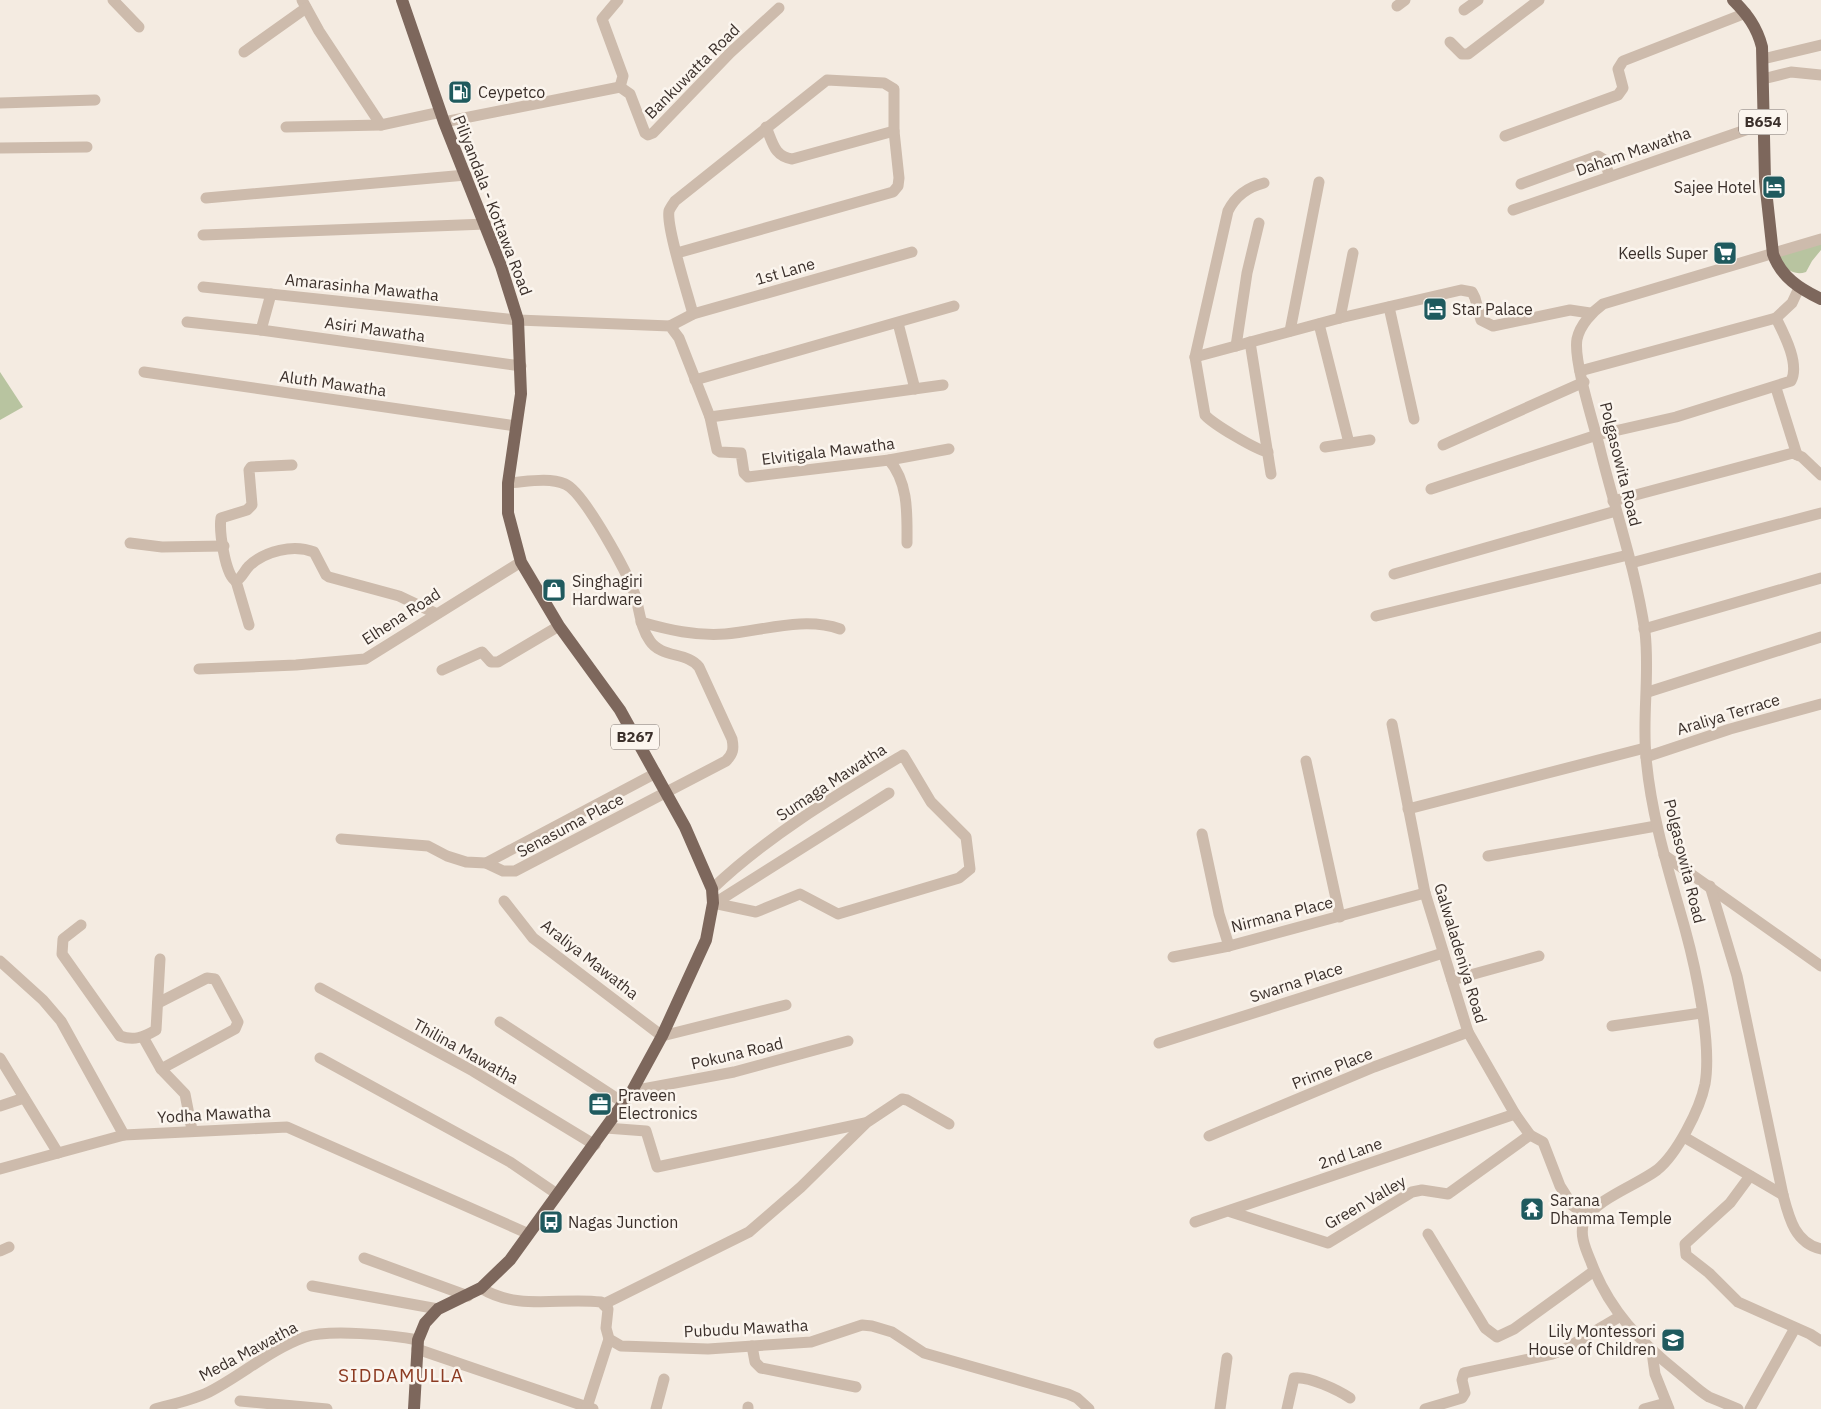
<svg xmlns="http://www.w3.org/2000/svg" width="1821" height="1409" font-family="'IBM Plex Sans',sans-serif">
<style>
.green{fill:#b8c4a0}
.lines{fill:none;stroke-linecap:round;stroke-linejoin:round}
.minor{stroke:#cdbbac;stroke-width:11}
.major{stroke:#7d675c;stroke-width:12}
.labels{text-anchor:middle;stroke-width:5;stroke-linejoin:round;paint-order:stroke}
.shield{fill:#fbf5ee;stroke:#756b66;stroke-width:1}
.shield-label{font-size:15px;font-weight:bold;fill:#3b302b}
.street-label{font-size:16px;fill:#3b302b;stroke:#fbf5ee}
.poi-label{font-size:16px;fill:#3b302b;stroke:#fbf5ee;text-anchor:start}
.quarter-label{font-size:19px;letter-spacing:1px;fill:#8c3b22;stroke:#fbf5ee}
</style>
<rect width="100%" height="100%" fill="#f4ebe1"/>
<!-- green -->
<g class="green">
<path d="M1821,240v10l-9,11 -6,11c-15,5 -23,-7 -32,-17z"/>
<path d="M0,372l23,35 -23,13z"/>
</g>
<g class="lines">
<!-- minor -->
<g class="minor">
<path d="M113,0l26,27"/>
<path d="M302,0l17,31 62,94"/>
<path d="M618,0l-16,19 21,57 -3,11"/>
<path d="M1397,6l8,-6"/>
<path d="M1464,10l14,-10"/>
<path d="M1450,42l12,12h6l71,-54"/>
<path d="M244,52l62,-44"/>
<path d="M1763,59l58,-14"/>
<path d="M1763,79l28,-7 30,3"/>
<path d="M0,103l95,-3"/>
<path d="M444,122l176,-35 10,7 15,39 3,2 5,-2 77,-80 49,-45"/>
<path d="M286,127l95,-2 60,-13"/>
<path d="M766,127c7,16 8,29 26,32l102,-28"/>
<path d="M1505,136l113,-41 5,-7 -5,-19 5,-8 123,-48"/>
<path d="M0,148l87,-1"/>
<path d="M1264,183c-16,4 -28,12 -36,28l-33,146 10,58c8,9 51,35 63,37"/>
<path d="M1521,184l77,-28 5,3 7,17"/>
<path d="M206,198l260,-23"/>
<path d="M1513,210l250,-86"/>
<path d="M203,235l283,-11"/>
<path d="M677,253l216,-61 5,-6 1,-8 -5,-47v-42l-10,-6 -57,-3 -152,121c-2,3 -5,7 -6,10 -3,16 19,84 24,103"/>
<path d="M203,287l315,33 152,6 9,12 31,79 7,33 3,2 21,1 3,20 4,4 141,-17 60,-11"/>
<path d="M271,294l-10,36 260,36"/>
<path d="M1389,307l25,112"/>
<path d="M1340,318l13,-65"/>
<path d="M187,322l74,8"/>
<path d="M898,323l17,66"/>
<path d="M1319,324l30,119"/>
<path d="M670,326l23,-12 219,-62"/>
<path d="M1290,331l29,-149"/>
<path d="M1250,342l21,132"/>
<path d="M1236,346l11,-73 12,-50"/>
<path d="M1195,357l145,-39 121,-28 11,2 3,6 6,22 12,6 77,-16 20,3"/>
<path d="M1580,371l196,-53 16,-15 7,-15"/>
<path d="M144,372l372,54"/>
<path d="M695,380l259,-74"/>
<path d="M1776,388l21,67"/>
<path d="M710,417l233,-32"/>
<path d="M1443,445l141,-63"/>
<path d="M1325,447l45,-7"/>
<path d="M889,460c20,23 18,55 18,83"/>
<path d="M1431,489l166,-54 79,-18 115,-36c9,-17 -7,-47 -15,-63"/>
<path d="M1613,501l180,-48 9,4 19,18"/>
<path d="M130,543l32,4 62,-1"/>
<path d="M1631,563l190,-50"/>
<path d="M1394,574l222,-63"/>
<path d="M236,581c-11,-5 -17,-51 -15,-63l26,-8 5,-5 -3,-35 2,-3 41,-2"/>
<path d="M1376,616l252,-61"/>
<path d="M641,622c28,8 54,14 84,12 37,-3 79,-18 115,-5"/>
<path d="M249,625l-13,-44c6,-3 8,-10 13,-15 16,-15 44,-22 65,-14l12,23 3,2 70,19 36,17"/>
<path d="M1644,629l177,-51"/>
<path d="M199,669l97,-4 69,-6 156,-97"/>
<path d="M442,670l40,-18 9,10h7l61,-36"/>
<path d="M1648,692l173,-55"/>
<path d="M1392,724l33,169 43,139 47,82 15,21 13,7 17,44 12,19 15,11"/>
<path d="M1646,757l84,-28 91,-25"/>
<path d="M1306,761l34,156"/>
<path d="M1408,809l237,-61"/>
<path d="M1202,834l17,80 10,32 196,-53"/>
<path d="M341,839l87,7 19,10 19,6 20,1 17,8h12l211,-110c7,-7 8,-12 6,-22l-33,-72c-11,-15 -38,-9 -49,-26 -10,-14 -10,-30 -15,-46 -7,-22 -52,-104 -70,-111 -17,-7 -39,-2 -57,-1"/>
<path d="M1664,855l157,111"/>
<path d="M1488,856l168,-30"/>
<path d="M486,863l170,-90"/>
<path d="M712,889c55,-53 126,-95 191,-134l28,47 35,35 4,32 -11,9 -121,36 -38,-20 -44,18 -43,-9"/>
<path d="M504,901l29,37 129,98 124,-31"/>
<path d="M715,903l174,-110"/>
<path d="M81,925l-18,14 -1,15 58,82c14,5 24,1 36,-6l4,-71"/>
<path d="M1173,957l56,-11"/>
<path d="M0,961l43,39 18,21 63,114 163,-8 242,107"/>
<path d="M1452,980l87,-24"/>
<path d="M320,988l153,83 122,74"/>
<path d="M158,1003l49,-25 8,1 23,43 -3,7 -74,40"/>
<path d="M500,1022l124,81"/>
<path d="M1612,1026l89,-13"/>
<path d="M143,1037l18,32 24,25 7,36"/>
<path d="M1159,1043l284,-90"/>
<path d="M0,1058l58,95 66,-18"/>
<path d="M320,1058l190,104 47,32"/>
<path d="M632,1091l102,-19 114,-31"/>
<path d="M0,1106l24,-8"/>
<path d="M606,1128l40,3 11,36 208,-44"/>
<path d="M1209,1136l165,-69 94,-35"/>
<path d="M1684,1137l99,58 -46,-219 -27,-90"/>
<path d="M0,1169l58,-16"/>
<path d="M1750,1176l-20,27 -45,41 1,11 23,18 29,29 72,32 11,7"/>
<path d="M1783,1195c6,23 12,48 38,54"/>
<path d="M1231,1212l97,31 84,-51 10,-2 26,4 82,-59"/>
<path d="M1195,1222l320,-108"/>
<path d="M1428,1234l57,94 12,9 17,-8 80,-58"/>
<path d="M0,1251l9,-4"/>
<path d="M364,1258l104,38"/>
<path d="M312,1286l126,23"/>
<path d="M481,1288c36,23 80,9 120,14l7,7 -2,19 3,11 12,7 87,3 103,-7 51,-17 10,1 20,6 32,21 144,41 9,4 12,11"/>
<path d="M604,1304l145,-72 52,-45 65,-64 36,-24 5,1 42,24"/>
<path d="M752,1346l3,16 6,6 95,19"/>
<path d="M417,1349l176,60"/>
<path d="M1652,1352l3,22 14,35"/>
<path d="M240,1401l87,8"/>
<path d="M587,1407l22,-68"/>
<path d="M155,1409c18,-5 38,-9 54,-17 33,-17 62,-43 96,-55 23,-8 88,-2 113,3"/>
<path d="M656,1409l8,-30"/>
<path d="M748,1409v-2"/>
<path d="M1220,1409l7,-51"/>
<path d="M1287,1409l7,-31c15,-2 44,12 56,20"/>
<path d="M1425,1409l37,-11 3,-5 -3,-13 2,-7 88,-19 11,-4 56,-33"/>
<path d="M1644,1409l22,-6"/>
<path d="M1738,1409c-9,-4 -19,-8 -29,-12 -10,-6 -20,-16 -29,-23 -40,-32 -71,-64 -89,-112 -5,-12 -13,-29 -6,-42 11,-21 52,-35 72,-50 20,-16 43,-61 48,-86 7,-40 -9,-115 -20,-155 -16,-57 -34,-113 -39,-172 -4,-41 4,-83 -1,-125 -9,-62 -30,-122 -45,-183 -6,-24 -27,-89 -23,-110 3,-14 15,-27 26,-35l218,-65"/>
<path d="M1750,1409l45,-81"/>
</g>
<!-- major -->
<g class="major">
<path d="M402,0l42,122 57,144 17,54 3,74 -13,89v30l13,49 38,64 61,84 65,117 27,62 1,14 -7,37 -44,96 -30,55 -122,169 -29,28 -43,21 -13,14 -7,17 -4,69"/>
<path d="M1733,0c14,14 24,27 29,47l3,134 8,73c8,23 27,35 48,45"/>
</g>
</g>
<!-- icons -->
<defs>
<g id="fuel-square" transform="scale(1.25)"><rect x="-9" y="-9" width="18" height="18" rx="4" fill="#1f5a5e" stroke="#fbf5ee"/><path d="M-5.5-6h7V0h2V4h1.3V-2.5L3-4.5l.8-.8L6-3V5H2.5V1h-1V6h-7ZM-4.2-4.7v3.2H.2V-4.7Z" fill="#fff"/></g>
<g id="hotel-square" transform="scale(1.25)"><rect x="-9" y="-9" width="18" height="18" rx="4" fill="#1f5a5e" stroke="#fbf5ee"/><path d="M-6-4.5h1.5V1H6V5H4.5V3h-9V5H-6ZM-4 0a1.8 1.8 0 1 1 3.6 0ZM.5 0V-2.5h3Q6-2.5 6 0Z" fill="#fff"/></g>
<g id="supermarket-square" transform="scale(1.25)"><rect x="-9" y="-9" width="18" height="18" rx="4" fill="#1f5a5e" stroke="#fbf5ee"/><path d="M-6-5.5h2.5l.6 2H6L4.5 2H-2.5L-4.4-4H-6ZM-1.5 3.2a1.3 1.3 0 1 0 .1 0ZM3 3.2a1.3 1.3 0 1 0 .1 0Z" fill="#fff"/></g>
<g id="shop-square" transform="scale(1.25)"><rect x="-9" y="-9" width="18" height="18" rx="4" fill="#1f5a5e" stroke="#fbf5ee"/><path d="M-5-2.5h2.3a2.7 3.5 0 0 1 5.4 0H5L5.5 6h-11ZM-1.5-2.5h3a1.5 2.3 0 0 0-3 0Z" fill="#fff"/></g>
<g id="office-square" transform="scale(1.25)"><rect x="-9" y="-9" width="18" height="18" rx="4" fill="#1f5a5e" stroke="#fbf5ee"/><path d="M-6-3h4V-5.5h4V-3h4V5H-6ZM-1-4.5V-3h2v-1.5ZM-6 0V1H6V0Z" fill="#fff"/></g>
<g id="temple-square" transform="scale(1.25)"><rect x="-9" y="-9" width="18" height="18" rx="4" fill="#1f5a5e" stroke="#fbf5ee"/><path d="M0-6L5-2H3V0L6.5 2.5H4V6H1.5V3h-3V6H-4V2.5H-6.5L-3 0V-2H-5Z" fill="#fff"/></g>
<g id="bus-square" transform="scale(1.25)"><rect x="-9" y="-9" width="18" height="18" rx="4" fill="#1f5a5e" stroke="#fbf5ee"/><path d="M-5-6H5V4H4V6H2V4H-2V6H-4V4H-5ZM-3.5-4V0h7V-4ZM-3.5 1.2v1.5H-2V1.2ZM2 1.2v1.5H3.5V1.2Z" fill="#fff"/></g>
<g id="school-square" transform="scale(1.25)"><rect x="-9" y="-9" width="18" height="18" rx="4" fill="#1f5a5e" stroke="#fbf5ee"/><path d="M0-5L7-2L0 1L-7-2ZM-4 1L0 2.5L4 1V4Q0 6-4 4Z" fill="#fff"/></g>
</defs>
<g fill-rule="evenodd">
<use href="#fuel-square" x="460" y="92"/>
<use href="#hotel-square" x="1774" y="187"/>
<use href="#supermarket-square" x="1725" y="253"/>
<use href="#hotel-square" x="1435" y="309"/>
<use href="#shop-square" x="554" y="590"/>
<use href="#office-square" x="600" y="1104"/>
<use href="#temple-square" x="1532" y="1209"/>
<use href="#bus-square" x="551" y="1222"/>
<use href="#school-square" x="1673" y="1340"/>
</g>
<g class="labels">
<!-- shield labels -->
<g class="shield">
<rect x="1739" y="109.5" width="48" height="25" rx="4"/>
<rect x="611" y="724.5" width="48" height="25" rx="4"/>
</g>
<g class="shield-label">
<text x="1763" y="127">B654</text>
<text x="635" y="742">B267</text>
</g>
<!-- street labels -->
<g class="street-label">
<text transform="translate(692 71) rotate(-45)" y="6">Bankuwatta Road</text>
<text transform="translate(1633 151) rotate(-19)" y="6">Daham Mawatha</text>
<text transform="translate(493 205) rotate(69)" y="6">Piliyandala - Kottawa Road</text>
<text transform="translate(785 271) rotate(-16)" y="6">1st Lane</text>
<text transform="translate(362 287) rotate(6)" y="6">Amarasinha Mawatha</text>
<text transform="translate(375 329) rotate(8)" y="6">Asiri Mawatha</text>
<text transform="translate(333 383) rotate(8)" y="6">Aluth Mawatha</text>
<text transform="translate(828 451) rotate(-7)" y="6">Elvitigala Mawatha</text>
<text transform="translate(1621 464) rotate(76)" y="6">Polgasowita Road</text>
<text transform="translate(401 616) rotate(-33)" y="6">Elhena Road</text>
<text transform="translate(1728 714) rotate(-17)" y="6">Araliya Terrace</text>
<text transform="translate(831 782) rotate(-33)" y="6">Sumaga Mawatha</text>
<text transform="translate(570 825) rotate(-28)" y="6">Senasuma Place</text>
<text transform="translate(1685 861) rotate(76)" y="6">Polgasowita Road</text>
<text transform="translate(1282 914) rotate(-14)" y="6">Nirmana Place</text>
<text transform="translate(1461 953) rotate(73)" y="6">Galwaladeniya Road</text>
<text transform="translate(590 959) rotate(38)" y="6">Araliya Mawatha</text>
<text transform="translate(1296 982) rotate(-18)" y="6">Swarna Place</text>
<text transform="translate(466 1051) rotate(29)" y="6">Thilina Mawatha</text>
<text transform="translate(737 1053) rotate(-13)" y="6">Pokuna Road</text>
<text transform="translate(1332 1068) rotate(-22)" y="6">Prime Place</text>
<text transform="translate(214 1114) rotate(-3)" y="6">Yodha Mawatha</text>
<text transform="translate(1350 1153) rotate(-19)" y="6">2nd Lane</text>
<text transform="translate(1365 1202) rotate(-30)" y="6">Green Valley</text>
<text transform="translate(746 1328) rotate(-3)" y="6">Pubudu Mawatha</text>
<text transform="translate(248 1351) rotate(-28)" y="6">Meda Mawatha</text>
</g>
<!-- poi labels -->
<g class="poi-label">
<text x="478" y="98">Ceypetco</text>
<text x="1756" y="193" text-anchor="end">Sajee Hotel</text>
<text x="1708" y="259" text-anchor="end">Keells Super</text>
<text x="1452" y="315">Star Palace</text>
<text x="572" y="587">Singhagiri<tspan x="572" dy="18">Hardware</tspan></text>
<text x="618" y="1101">Praveen<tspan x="618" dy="18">Electronics</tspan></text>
<text x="1550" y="1206">Sarana<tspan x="1550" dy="18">Dhamma Temple</tspan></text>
<text x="568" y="1228">Nagas Junction</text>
<text x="1656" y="1337" text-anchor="end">Lily Montessori<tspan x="1656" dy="18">House of Children</tspan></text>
</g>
<!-- quarter labels -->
<g class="quarter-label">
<text x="401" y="1382">SIDDAMULLA</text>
</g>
</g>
</svg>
